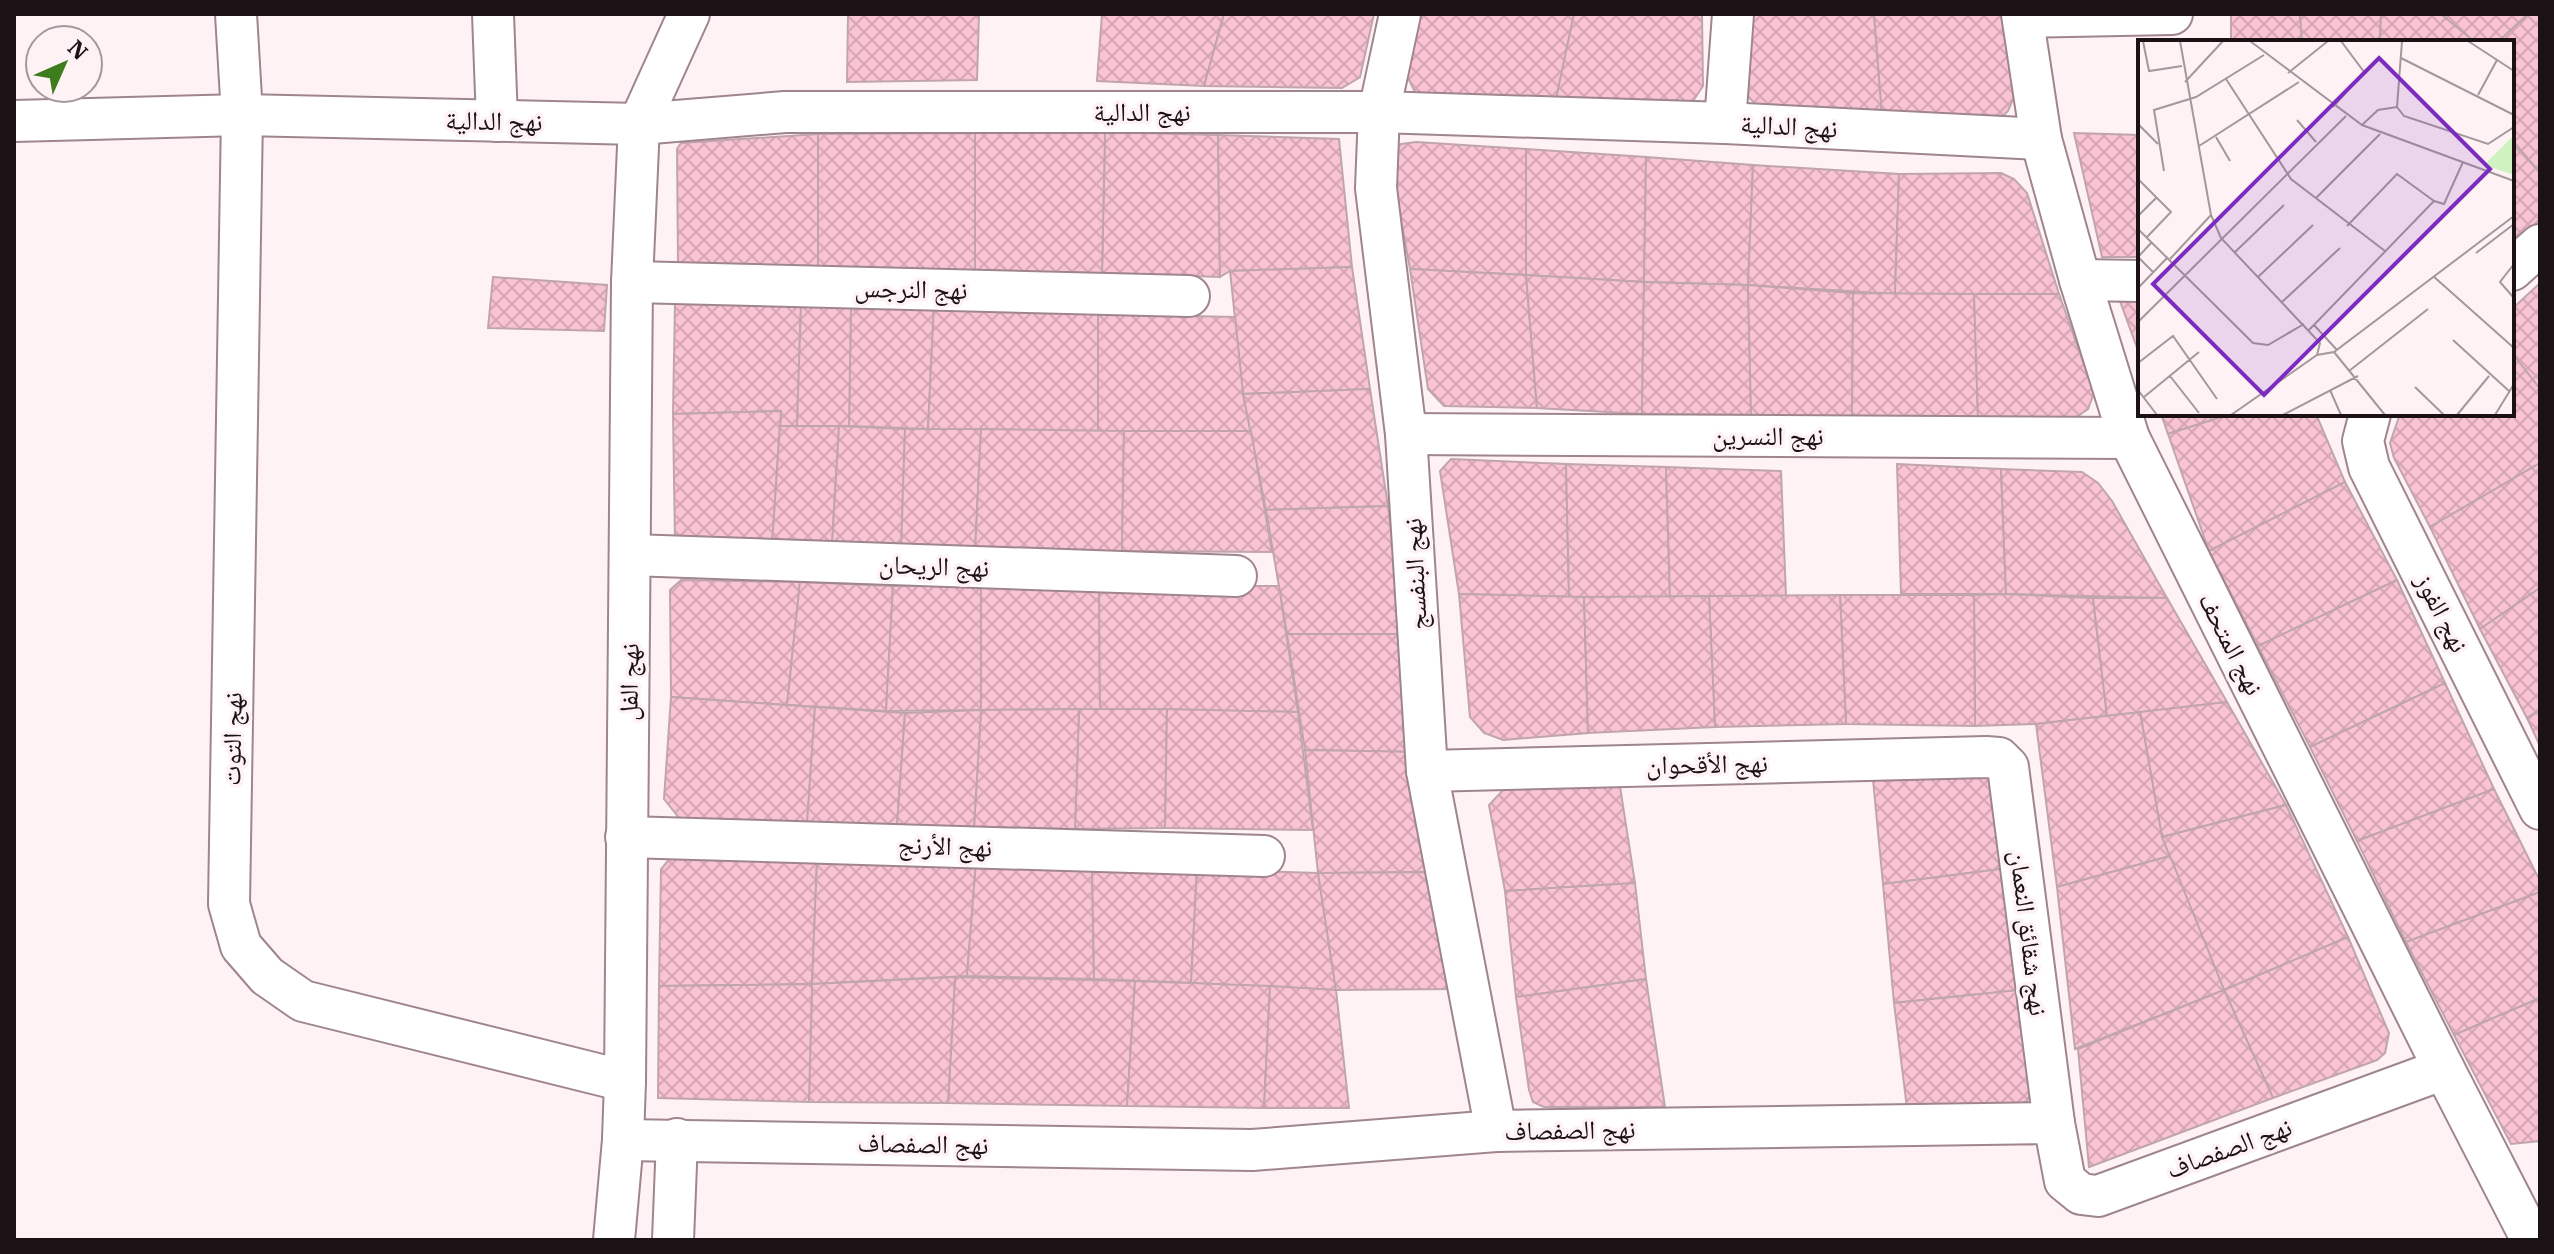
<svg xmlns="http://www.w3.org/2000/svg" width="2554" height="1254" font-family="'IBM Plex Serif','Noto Naskh Arabic',serif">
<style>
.building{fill:url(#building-cross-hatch);stroke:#c0a5ad;stroke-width:2}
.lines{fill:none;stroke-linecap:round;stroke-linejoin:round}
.minor-casing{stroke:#9f858d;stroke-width:44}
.minor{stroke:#fff;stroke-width:40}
.labels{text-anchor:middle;stroke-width:7;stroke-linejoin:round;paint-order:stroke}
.street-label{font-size:26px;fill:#1b1215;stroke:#fef2f5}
.inset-road{fill:none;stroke:#a3989b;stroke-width:2}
.view{fill:#7b2cbf;fill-opacity:0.15;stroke:#7b2cbf;stroke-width:4}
.inset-edge{fill:none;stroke:#1b1215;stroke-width:4}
</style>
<defs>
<pattern id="building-cross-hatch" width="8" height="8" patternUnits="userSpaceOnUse" patternTransform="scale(2)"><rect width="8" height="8" fill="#fac3d3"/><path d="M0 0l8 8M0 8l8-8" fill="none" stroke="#d6a6b4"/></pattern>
</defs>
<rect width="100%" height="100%" fill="#fef2f5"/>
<!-- building -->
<g class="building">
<path d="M848,14h131l-2,66 -130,2z"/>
<path d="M1102,14h122l-20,72 -107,-5z"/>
<path d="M1224,14h150l-14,63 -18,11 -138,-2z"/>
<path d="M1419,14h155l-19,90 -138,-8 -11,-22z"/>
<path d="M1574,14h128l1,72 -12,18h-136z"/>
<path d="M1746,14h128l8,101 -125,-9 -11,-12z"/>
<path d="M1874,14h127l13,83 -6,14 -10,10 -116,-6z"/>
<path d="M2231,14h69l2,28h-71z"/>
<path d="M2300,14h81l-1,28h-78z"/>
<path d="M2381,14h60l34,28h-95z"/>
<path d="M2441,14h87l-30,28h-23z"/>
<path d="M2528,14h12v159l-28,-33v-98h-14z"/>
<path d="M1105,132l113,3 2,142 -118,-4z"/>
<path d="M1105,132l-3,141 -127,-2v-138z"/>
<path d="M975,133v138l-157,-2v-135z"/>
<path d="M2074,133l66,2v122h-38z"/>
<path d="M818,134v135l-140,-5 -1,-115 4,-6z"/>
<path d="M1218,135l121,4 13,128 -122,4 -10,6z"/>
<path d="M2512,140l28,33v46l-28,28z"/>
<path d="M1416,142l110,7v126l-116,-6 -20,-111 11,-14z"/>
<path d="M1526,149l120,8 -2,125 -118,-7z"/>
<path d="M1646,157l107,8 -5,120 -104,-3z"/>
<path d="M1753,165l146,9 -4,120 -147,-9z"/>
<path d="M2001,173l13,6 13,14 32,101h-164l4,-120z"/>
<path d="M1352,267l18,122 -127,5 -13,-123z"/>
<path d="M1410,269l116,6 11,133 -93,-2 -16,-17z"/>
<path d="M1526,275l118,7 -2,132 -105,-6z"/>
<path d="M493,277l114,8 -3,46 -116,-3z"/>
<path d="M1644,282l104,3 3,130 -109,-1z"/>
<path d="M2540,283v106l-28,-36v-44z"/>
<path d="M1748,285l105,8 -1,125 -101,-3z"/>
<path d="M1853,293l121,1 4,124h-126z"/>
<path d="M1974,294h85l35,99 -6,16 -13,9h-97z"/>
<path d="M2120,301l20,1v54z"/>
<path d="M675,302l126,3 -4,121h-17l1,-15 -108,3z"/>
<path d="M851,304h83l-6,125 -79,-3z"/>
<path d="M851,304l-2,122h-52l4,-121z"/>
<path d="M934,304l164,10v117l-170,-2z"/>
<path d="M1098,314l137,3 8,77 8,37h-153z"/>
<path d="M2512,353l28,36v74l-110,64 -36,-69 -4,-15 10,-29h112z"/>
<path d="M1370,389l18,117 -122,4 -23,-116z"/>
<path d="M781,411l-9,134 -97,-4 -2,-127z"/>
<path d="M2161,414h70l-63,20z"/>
<path d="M2231,414h85l29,68 -136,69 -41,-117z"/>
<path d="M780,426h59l-7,119h-60z"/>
<path d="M839,426l66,3 -4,121 -69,-5z"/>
<path d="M905,429h76l-6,123 -74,-2z"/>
<path d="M981,429l143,2 -2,120 -147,1z"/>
<path d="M1124,431h127l21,121 -150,-1z"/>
<path d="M1451,459l115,5 3,133 -110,-3 -19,-123z"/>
<path d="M2540,463v125l-60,41 -50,-102z"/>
<path d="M1566,464l100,3 4,130h-101z"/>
<path d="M1897,464l104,5 5,125h-105z"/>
<path d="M1666,467l115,4 5,125 -116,1z"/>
<path d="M2001,469l81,3 16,11 14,18 55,97 -161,-4z"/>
<path d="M2345,482l52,98 -139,66 -49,-95z"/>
<path d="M1388,506l15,128h-116l-21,-124z"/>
<path d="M681,580l119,2 -13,123 -116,-8 -1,-107z"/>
<path d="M2397,580l48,103 -135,64 -52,-101z"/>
<path d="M800,582l93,4 -7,125 -99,-6z"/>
<path d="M981,585l118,1 1,123 -119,1z"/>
<path d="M981,585v125l-95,1 7,-125z"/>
<path d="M1099,586h180l19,126 -198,-3z"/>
<path d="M2540,588v122l-13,8 -47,-89z"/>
<path d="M1459,594l125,3 4,136 -85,7 -19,-7 -14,-16z"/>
<path d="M2006,594l87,4 14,118 -71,8 -61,2 -1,-131z"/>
<path d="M1840,595h134l1,131 -129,-2z"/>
<path d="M1840,595l6,129 -131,3 -6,-131z"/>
<path d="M1709,596l6,131 -127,6 -4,-136z"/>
<path d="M2093,598h74l60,104 -120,14z"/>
<path d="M1287,634h116l17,118 -115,-2z"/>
<path d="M2445,683l49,106 -137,52 -47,-94z"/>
<path d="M671,697l144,10 -8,117h-123l-20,-25z"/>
<path d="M2227,702l59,103 -124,32 -22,-125z"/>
<path d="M815,707l90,6 -8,112 -90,-1z"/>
<path d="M1079,709h88l-2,119 -90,1z"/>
<path d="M1079,709l-4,120 -101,-2 7,-117z"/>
<path d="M1167,709l131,3 15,118 -148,-2z"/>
<path d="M981,710l-7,117 -77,-2 8,-112z"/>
<path d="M2540,710v36l-13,-28z"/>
<path d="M2140,712l22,125 8,19 -113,31 -21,-163z"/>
<path d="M1305,750l115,2 17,120 -119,1z"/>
<path d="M1982,765l20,19 6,84 -125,16 -11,-115z"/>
<path d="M1619,780l16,103 -130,8 -16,-86 16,-17z"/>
<path d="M2494,789l46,92v11l-134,50 -49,-101z"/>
<path d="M2286,805l62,132 -124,53 -62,-153z"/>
<path d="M672,856l145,5 -5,123 -153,2 2,-117z"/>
<path d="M2170,856l54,134 -149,59 -18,-162z"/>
<path d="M817,861l159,1 -9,114 -155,8z"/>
<path d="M976,862l116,4 2,113 -127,-3z"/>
<path d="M1092,866l105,3 -6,114 -97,-4z"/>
<path d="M2008,868l10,122 -124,13 -11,-119z"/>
<path d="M1197,869l121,4 18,117 -145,-7z"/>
<path d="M1437,872l16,117 -117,1 -18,-117z"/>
<path d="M1635,883l11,96 -130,18 -11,-106z"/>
<path d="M2540,892v106l-86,37 -48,-93z"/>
<path d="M2348,937l41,96 -4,20 -8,7 -104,38 -49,-108z"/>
<path d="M955,977l180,4 -8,125 -179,-3z"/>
<path d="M955,977l-7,126 -139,-1 3,-118z"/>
<path d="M1646,979l19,128h-121l-11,-5 -4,-12 -13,-93z"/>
<path d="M1135,981l135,5 -6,122 -137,-2z"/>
<path d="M812,984l-3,118 -151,-4 1,-112z"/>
<path d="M1270,986l66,4 13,118h-85z"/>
<path d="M2018,990l16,97 -7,14 -17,7h-103l-13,-105z"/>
<path d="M2224,990l49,108 -184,69 -11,-118z"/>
<path d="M2540,998v143l-29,3 -57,-109z"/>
</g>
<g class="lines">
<!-- minor casing -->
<g class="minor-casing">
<g id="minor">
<path d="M236,14l6,101 -13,789 12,42 26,30 36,25 322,80"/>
<path d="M493,14l4,107"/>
<path d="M1400,14l-21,98 -3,76 30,246 21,337 69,360"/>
<path d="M2022,14l19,125 39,141 49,158 315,631 88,171"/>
<path d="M2023,17l149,-3"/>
<path d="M14,121l228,-6 397,9 146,-12h594l346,11 316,16"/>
<path d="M1725,123l8,-109"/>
<path d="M2512,270l28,-25"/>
<path d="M2080,280l60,1"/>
<path d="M632,282l557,14"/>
<path d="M2370,414l-7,27 6,26 171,342"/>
<path d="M1406,434l723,4"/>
<path d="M631,555l605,21"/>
<path d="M1427,771l559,-14 13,1 9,9 46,356"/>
<path d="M626,837l638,19"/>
<path d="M623,1140l629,10 244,-19 558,-8 11,58 16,13 17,2 346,-127"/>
<path d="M614,1240l9,-100 2,-59 7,-799 7,-158 50,-110"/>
<path d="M673,1240l4,-101"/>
</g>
</g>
<!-- minor -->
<use href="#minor" class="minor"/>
</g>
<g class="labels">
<!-- street labels -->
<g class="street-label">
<text x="1142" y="121">نهج الدالية</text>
<text transform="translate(494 121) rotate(1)" y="9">نهج الدالية</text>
<text transform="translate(1789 126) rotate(3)" y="9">نهج الدالية</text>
<text transform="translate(911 289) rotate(1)" y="9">نهج النرجس</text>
<text x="1768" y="445">نهج النسرين</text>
<text transform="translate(934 566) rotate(2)" y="9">نهج الريحان</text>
<text transform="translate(1415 574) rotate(-93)" y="9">نهج البنفسج</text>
<text transform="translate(2442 613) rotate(63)" y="9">نهج الفوز</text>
<text transform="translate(2231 644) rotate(63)" y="9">نهج المتحف</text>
<text transform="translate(629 682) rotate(-89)" y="9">نهج الفل</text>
<text transform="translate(232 739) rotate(-89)" y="9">نهج التوت</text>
<text transform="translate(1707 764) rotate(-1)" y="9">نهج الأقحوان</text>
<text transform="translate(945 846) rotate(2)" y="9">نهج الأرنج</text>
<text transform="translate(2029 933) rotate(83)" y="9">نهج شقائق النعمان</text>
<text transform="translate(1570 1130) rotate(-1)" y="9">نهج الصفصاف</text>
<text transform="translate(923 1144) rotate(1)" y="9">نهج الصفصاف</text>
<text transform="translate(2229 1148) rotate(-20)" y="9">نهج الصفصاف</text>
</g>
</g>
<!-- overview -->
<g transform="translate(2138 40)">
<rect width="376" height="376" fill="#fef2f5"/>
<path d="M376,95v40l-30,-10z" fill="#cef3c1"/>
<path class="inset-road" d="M5,1l6,30 33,-5M42,1l31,174 10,23 99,105 -3,12M112,1l112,84 152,56M330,1l46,30M263,18l113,57M150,33l40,-32M88,39l65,100 94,72M47,42l38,-41M340,55l19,-35M195,67l31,-35 -23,-31M259,67l7,9 84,28 26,-17M259,67l5,-66M159,80l19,22M0,84l20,20M224,85l16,-15 19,-3M78,97l14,24M61,106l100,-64M26,131l-10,-61 42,-13 68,-42M0,139l33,33 -24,25M178,158l64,-64M0,176l19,-19M209,186l50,-52 37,27M0,189l115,114 15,2 36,-21M14,202l-14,15 15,15M96,213l50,-48M338,213l38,-29M32,219l41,-44M376,224l-14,18 14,16M295,236l81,72M120,237l55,-52M0,248l30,-31M144,262l58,-54M0,282l208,-206M176,285l23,25M171,290l125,-129 10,3 19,-42M315,300l56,51M196,312l51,63M0,323l35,-27 44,63M211,331l79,-62M32,336l29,37M277,347l29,28M0,350l19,25M192,350l11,25M6,357l55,-45M93,375l86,-60 17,-3 180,-136M145,375l75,-39M319,375l32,-39M357,375l19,-31"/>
<path class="view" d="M241,18l111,111 -226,226 -111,-111z"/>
<rect width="376" height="376" class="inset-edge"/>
</g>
<!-- border -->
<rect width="2554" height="1254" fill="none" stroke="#1b1215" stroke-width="32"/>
<!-- north arrow -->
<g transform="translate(64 64) rotate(45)"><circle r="38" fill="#fef2f5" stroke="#a3989b" stroke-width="2"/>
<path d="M0-6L14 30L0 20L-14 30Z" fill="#3d7d1d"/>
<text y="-12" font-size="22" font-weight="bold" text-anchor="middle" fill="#1b1215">N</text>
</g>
</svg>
